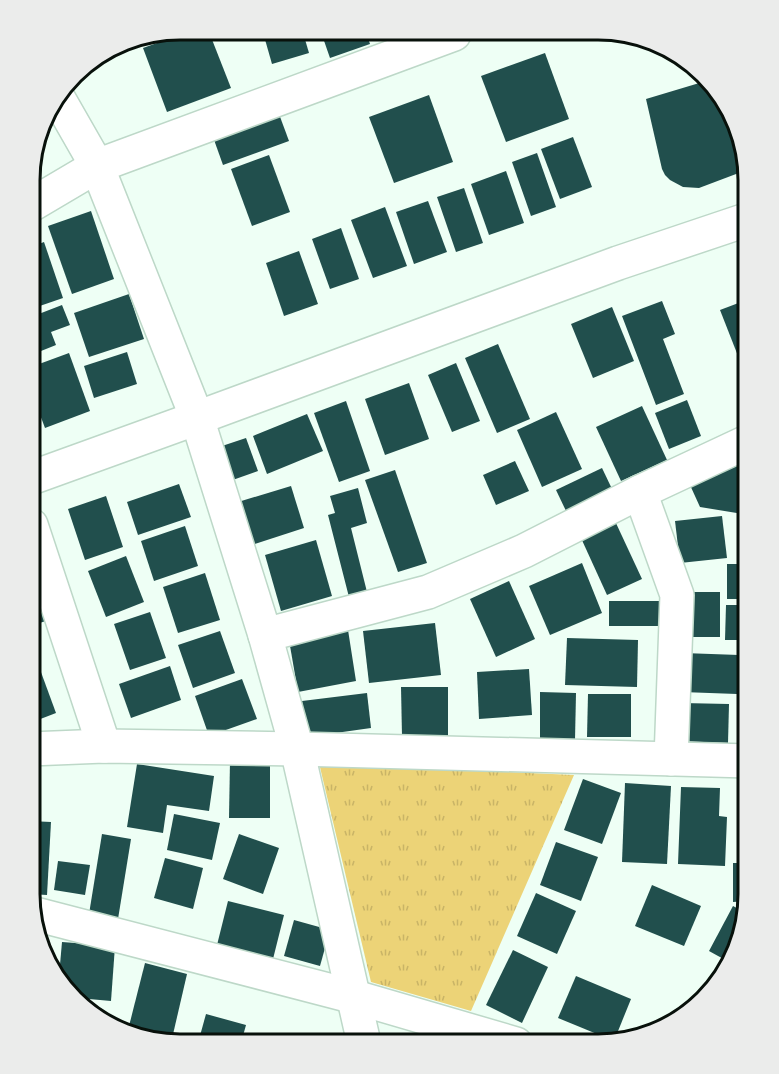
<svg xmlns="http://www.w3.org/2000/svg" width="779" height="1074" font-family="'Roboto Serif',serif">
<style>
.grass{fill:url(#grass-tufts)}
.building{fill:#214f4d}
.lines{fill:none;stroke-linecap:round;stroke-linejoin:round}
.minor-casing{stroke:#bdd8c8;stroke-width:36}
.minor{stroke:#fff;stroke-width:33}
.rim{fill:none;stroke:#08110b;stroke-width:3}
</style>
<defs>
<pattern id="grass-tufts" width="24" height="20" patternUnits="userSpaceOnUse" patternTransform="scale(1.5)"><rect width="24" height="20" fill="#ecd377"/><path d="M3 7l-1-3M5 7V3M7 7l1-3M15 17l-1-3M17 17v-4M19 17l1-3" fill="none" stroke="#c9b466"/></pattern>
</defs>
<rect width="100%" height="100%" fill="#eefff5"/>
<!-- grass -->
<path class="grass" d="M319,763l255,12 -103,236 -100,-29z"/>
<!-- building -->
<g class="building">
<path d="M322,35h45l3,9 -40,14z"/>
<path d="M264,36h40l5,17 -37,11z"/>
<path d="M211,37l20,51 -64,24 -24,-64 28,-10z"/>
<path d="M545,53l24,66 -63,23 -25,-66z"/>
<path d="M706,81l25,30 13,60 -45,17 -16,-1 -13,-7 -5,-5 -3,-6 -16,-70z"/>
<path d="M429,95l24,67 -59,21 -25,-66z"/>
<path d="M279,114l10,27 -66,24 -10,-28z"/>
<path d="M573,137l19,50 -32,12 -19,-50z"/>
<path d="M537,153l19,54 -25,9 -19,-54z"/>
<path d="M269,155l21,57 -38,14 -21,-57z"/>
<path d="M506,171l18,52 -35,12 -18,-51z"/>
<path d="M464,188l19,55 -27,9 -19,-55z"/>
<path d="M428,201l19,51 -33,12 -18,-52z"/>
<path d="M385,207l22,59 -34,12 -22,-58z"/>
<path d="M91,211l23,68 -42,15 -24,-68z"/>
<path d="M341,228l18,51 -29,10 -18,-50z"/>
<path d="M44,242l19,56 -32,11v-62z"/>
<path d="M299,251l19,53 -34,12 -18,-53z"/>
<path d="M129,294l15,45 -55,18 -15,-44z"/>
<path d="M749,299v85l-29,-74z"/>
<path d="M662,301l13,33 -12,5 21,55 -28,11 -34,-89z"/>
<path d="M62,305l8,20 -19,7 5,13 -25,10v-38z"/>
<path d="M612,307l22,54 -41,17 -22,-54z"/>
<path d="M498,344l32,75 -33,14 -32,-75z"/>
<path d="M127,352l10,32 -43,14 -10,-32z"/>
<path d="M69,353l21,58 -45,17 -14,-37v-24z"/>
<path d="M456,363l24,58 -28,11 -24,-57z"/>
<path d="M409,383l20,56 -44,16 -20,-56z"/>
<path d="M687,400l14,36 -32,13 -14,-36z"/>
<path d="M346,401l24,70 -31,11 -25,-69z"/>
<path d="M642,406l25,54 -46,21 -25,-54z"/>
<path d="M556,412l26,57 -40,18 -25,-57z"/>
<path d="M307,414l16,37 -56,23 -14,-38z"/>
<path d="M246,438l12,33 -31,11 -11,-34z"/>
<path d="M749,455v60l-49,-8 -10,-22z"/>
<path d="M515,461l14,30 -33,14 -13,-30z"/>
<path d="M602,468l11,23 -46,22 -11,-23z"/>
<path d="M395,470l32,93 -29,9 -33,-92z"/>
<path d="M179,484l12,33 -53,18 -11,-33z"/>
<path d="M291,486l13,42 -52,17 -14,-43z"/>
<path d="M358,488l9,35 -16,5 17,68 -18,5 -22,-86 7,-2 -5,-17z"/>
<path d="M106,496l17,51 -38,13 -17,-51z"/>
<path d="M722,516l5,42 -47,5 -5,-42z"/>
<path d="M615,521l27,58 -35,16 -26,-57z"/>
<path d="M185,526l13,40 -44,15 -13,-40z"/>
<path d="M316,540l16,56 -51,15 -16,-56z"/>
<path d="M126,556l18,46 -38,15 -18,-46z"/>
<path d="M582,563l20,50 -52,22 -21,-49z"/>
<rect x="727" y="564" width="22" height="35"/>
<path d="M205,573l15,47 -42,13 -15,-46z"/>
<path d="M509,581l26,58 -39,18 -26,-58z"/>
<rect x="692" y="592" width="28" height="45"/>
<path d="M40,594l9,26 -19,6 1,-29z"/>
<rect x="609" y="601" width="50" height="25"/>
<path d="M726,605h23v35h-24z"/>
<path d="M150,612l16,46 -36,12 -16,-46z"/>
<path d="M435,623l6,52 -72,8 -6,-52z"/>
<path d="M348,630l8,51 -58,11 -9,-52z"/>
<path d="M220,631l15,42 -42,15 -15,-43z"/>
<path d="M567,638l71,2 -1,47 -72,-2z"/>
<path d="M683,653l56,2 -2,39 -55,-2z"/>
<path d="M38,664l18,49 -26,10v-56z"/>
<path d="M170,666l11,34 -50,18 -12,-34z"/>
<path d="M529,669l3,46 -53,4 -2,-47z"/>
<path d="M242,679l15,40 -48,17 -14,-40z"/>
<path d="M401,687h47v49h-46z"/>
<path d="M540,692l36,1 -1,47h-35z"/>
<path d="M367,693l4,35 -64,9 -5,-36z"/>
<path d="M588,694h43v43h-44z"/>
<rect x="739" y="702" width="10" height="41"/>
<path d="M682,703l47,1 -1,39 -48,-2z"/>
<path d="M230,761l40,1v56h-41z"/>
<path d="M137,764l77,12 -5,35 -42,-6 -4,28 -36,-6z"/>
<path d="M34,766l6,41 -10,2v-42z"/>
<rect x="737" y="777" width="12" height="68"/>
<path d="M583,779l38,14 -19,51 -38,-14z"/>
<path d="M625,783l46,3 -4,78 -45,-2z"/>
<path d="M681,787l39,1 -1,28 8,1 -2,49 -47,-2z"/>
<path d="M174,814l46,9 -8,37 -45,-10z"/>
<path d="M30,821l21,1 -4,73 -17,-1z"/>
<path d="M102,834l29,5 -13,80 -29,-5z"/>
<path d="M239,834l40,14 -16,46 -40,-15z"/>
<path d="M556,842l42,15 -17,44 -41,-16z"/>
<path d="M165,858l38,10 -10,41 -39,-11z"/>
<path d="M58,861l32,4 -5,30 -31,-5z"/>
<path d="M733,863h16v38l-16,1z"/>
<path d="M652,885l49,21 -17,40 -49,-20z"/>
<path d="M536,893l40,18 -19,43 -40,-18z"/>
<path d="M228,901l56,14 -11,44 -56,-14z"/>
<path d="M733,906l13,7 -17,49 -20,-11z"/>
<path d="M294,920l36,10 -10,36 -36,-10z"/>
<path d="M62,942l53,4 -4,55 -33,-3 -19,-22z"/>
<path d="M513,950l35,17 -26,56 -36,-18z"/>
<path d="M145,963l42,11 -16,69h-10l-33,-13z"/>
<path d="M576,976l55,23 -17,42 -56,-23z"/>
<path d="M206,1014l40,11 -5,18h-43z"/>
</g>
<g class="lines">
<!-- minor casing -->
<g class="minor-casing">
<g id="minor">
<path d="M57,96l40,70 100,252 68,217"/>
<path d="M31,205l66,-39 357,-132"/>
<path d="M31,478l166,-60 421,-155 131,-44"/>
<path d="M640,492l37,103 -6,164"/>
<path d="M31,525l73,221"/>
<path d="M30,749l74,-3 193,3 452,12"/>
<path d="M35,914l320,83 161,47"/>
<path d="M364,1043l-67,-294 -32,-114 163,-43 96,-41 116,-59 109,-51"/>
</g>
</g>
<!-- minor -->
<use href="#minor" class="minor"/>
</g>
<!-- crop -->
<path d="M0 0H779V1074H0ZM180 40H598A140 140 0 0 1 738 180V894A140 140 0 0 1 598 1034H180A140 140 0 0 1 40 894V180A140 140 0 0 1 180 40Z" fill="#ebeceb" fill-rule="evenodd"/>
<path class="rim" d="M180 40H598A140 140 0 0 1 738 180V894A140 140 0 0 1 598 1034H180A140 140 0 0 1 40 894V180A140 140 0 0 1 180 40Z"/>
</svg>
